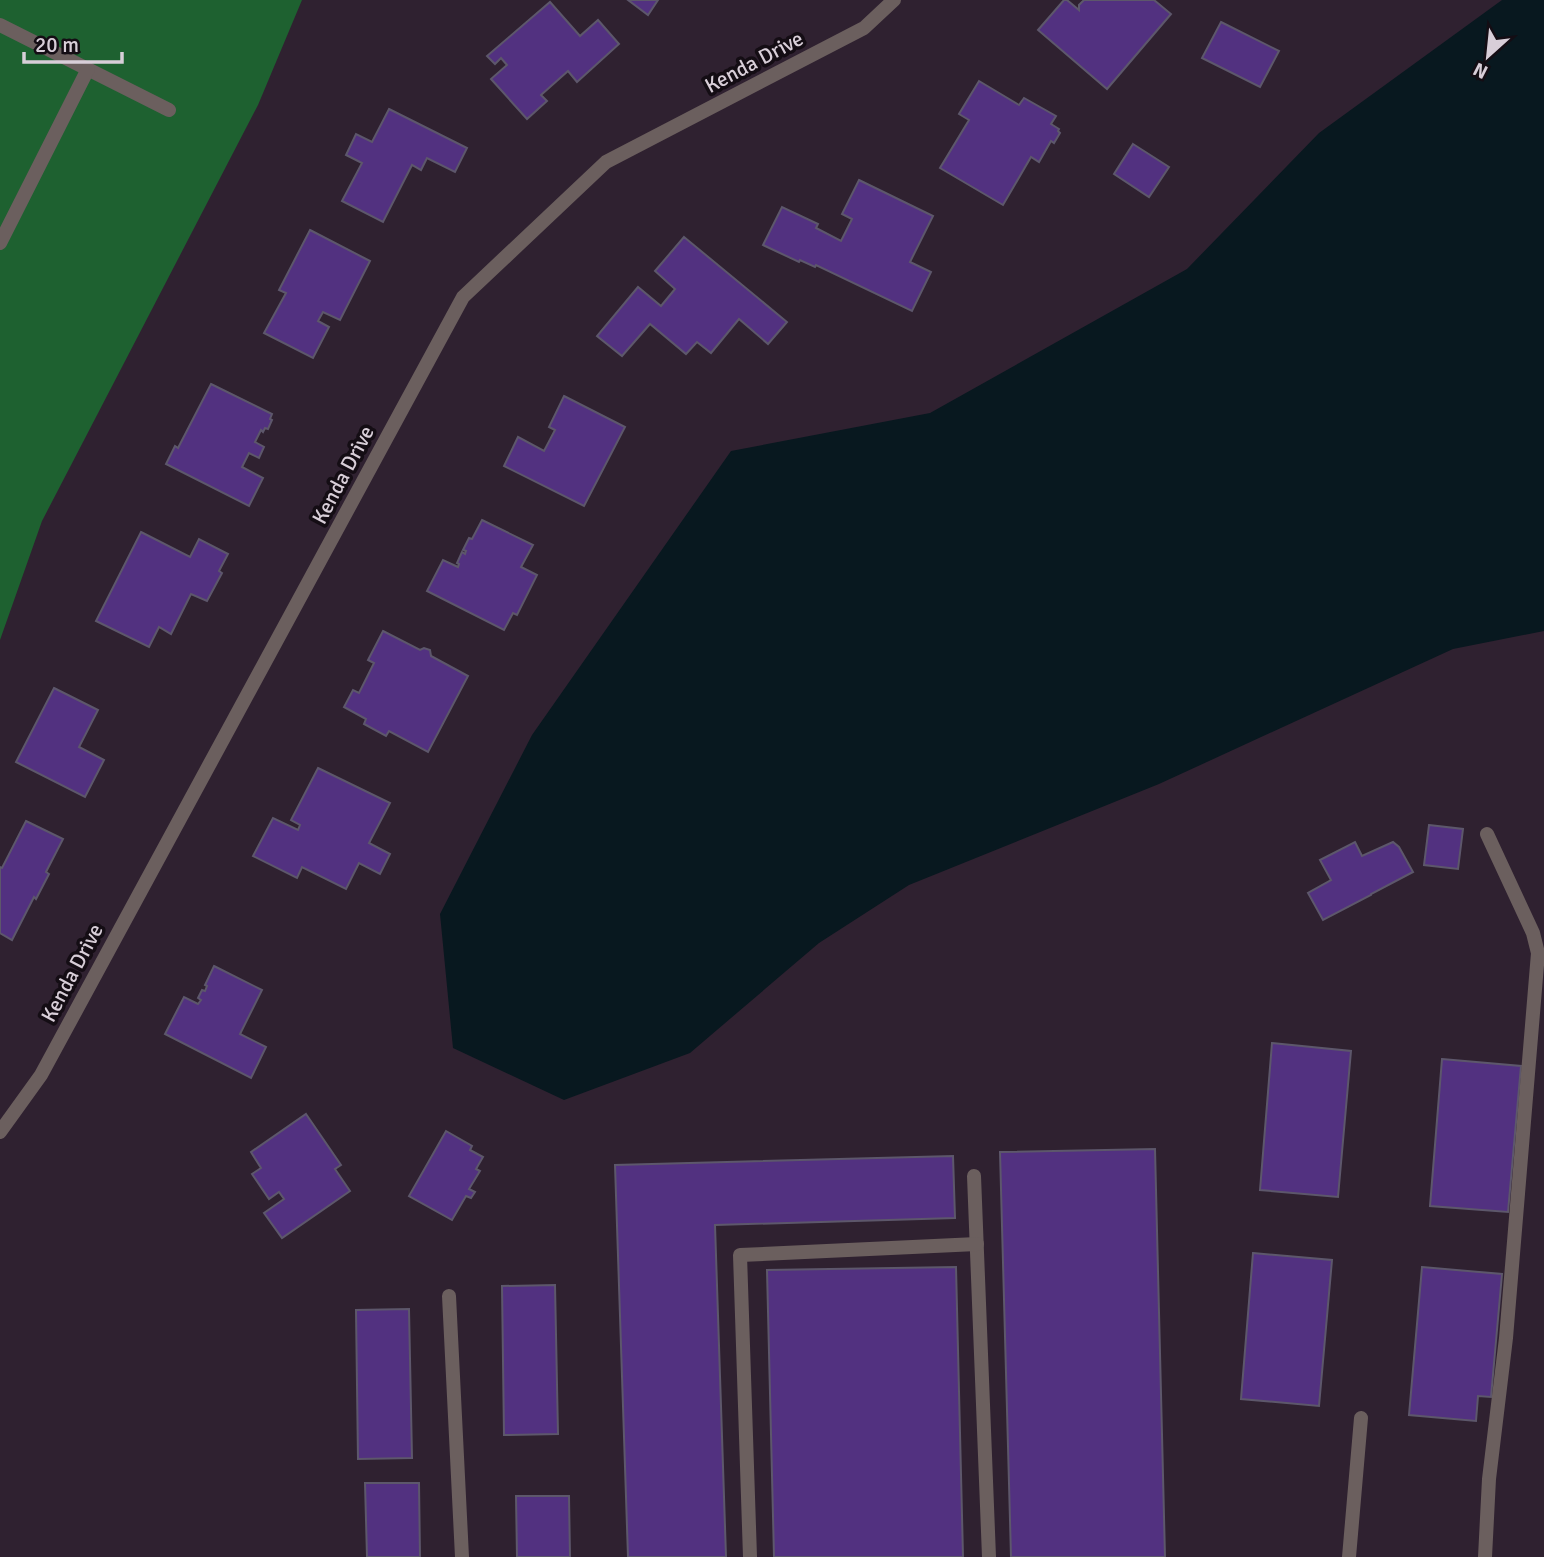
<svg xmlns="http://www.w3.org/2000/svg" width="1544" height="1557" font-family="Signika,sans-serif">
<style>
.forest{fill:#1e6130}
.water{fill:#08181f}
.building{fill:#523180;stroke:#5d576b;stroke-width:2}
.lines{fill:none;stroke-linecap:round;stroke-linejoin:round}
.service{stroke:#6b5f5e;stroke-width:14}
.minor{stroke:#6b5f5e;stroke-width:14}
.labels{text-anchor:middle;stroke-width:7;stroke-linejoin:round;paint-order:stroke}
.street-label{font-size:21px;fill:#d8ced8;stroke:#140d14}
</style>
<rect width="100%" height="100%" fill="#2f2130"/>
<!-- forest -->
<path class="forest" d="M0,0h302l-44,105 -216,416 -42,119z"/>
<!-- water -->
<path class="water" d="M1502,0h42v631l-91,18 -294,135 -250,101 -90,58 -129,110 -126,47 -111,-52 -13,-134 92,-179 199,-284 199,-38 257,-144 132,-136z"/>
<!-- building -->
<g class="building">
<path d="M628,0h30l-10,15z"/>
<path d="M1064,0h3l12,10v-5l5,-5h70l17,14 -64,75 -69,-59z"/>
<path d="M550,2l30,34 18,-16 21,24 -42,38 -9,-11 -27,24 6,6 -20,18 -36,-40 16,-14 -6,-7 -6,6 -8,-8z"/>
<path d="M1221,22l58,29 -19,36 -58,-29z"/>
<path d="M979,81l40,24 5,-7 32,18 -5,8 8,5 -1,2 2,2 -6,10 -3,-2 -12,21 -8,-5 -28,48 -63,-37 29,-48 -10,-6z"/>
<path d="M389,109l78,39 -12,24 -28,-14 -6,12 -9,-5 -29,57 -41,-21 20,-38 -16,-8 10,-21 16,8z"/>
<path d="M1133,144l36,23 -20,30 -35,-23z"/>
<path d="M859,180l74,36 -23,46 21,10 -19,39 -96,-46 -1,2 -15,-7 -1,2 -36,-17 19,-38 36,17 -2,4 25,13 11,-22 -10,-5z"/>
<path d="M310,230l60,31 -30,59 -17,-8 -5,9 11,6 -16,31 -49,-25 22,-40 -7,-3z"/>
<path d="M684,237l103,85 -19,22 -29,-25 -28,34 -14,-11 -11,12 -36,-30 -28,32 -25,-20 41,-49 23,19 14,-17 -20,-18z"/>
<path d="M211,384l61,30 -2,5 2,1 -4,9 -3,-1 -2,4 -2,-2 -6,12 9,5 -5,11 -10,-5 -7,14 21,11 -14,28 -83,-42 9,-18 3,2z"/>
<path d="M564,396l61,31 -41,79 -80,-40 14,-29 26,14 11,-21 -6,-3z"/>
<path d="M482,520l51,25 -12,22 16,8 -20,40 -4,-2 -9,17 -77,-39 16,-31 15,7 1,-3 -2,-1 5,-11 3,2 1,-3 -3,-1 6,-12 3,1z"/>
<path d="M141,532l49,25 9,-18 29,15 -9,17 3,2 -15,28 -16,-7 -20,40 -12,-7 -10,20 -53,-26z"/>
<path d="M383,631l37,19 4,-2 6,2 1,6 37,20 -40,76 -39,-21 -3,5 -22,-12 2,-5 -22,-12 9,-17 6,3 15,-30 -6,-3z"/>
<path d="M54,688l44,22 -19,37 25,13 -19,37 -69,-35z"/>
<path d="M318,768l72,35 -21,40 21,11 -10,20 -21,-11 -13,26 -44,-22 -5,11 -44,-22 20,-38 25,12 2,-5 -9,-5z"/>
<path d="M26,821l37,18 -17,33 3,2 -13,25 -2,-2 -22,43 -12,-7v-66l2,1z"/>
<path d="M1429,825l34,4 -5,40 -34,-4z"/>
<path d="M1355,842l7,14 31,-14 6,5 14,25 -42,22v1l-48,25 -15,-27 23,-13 -11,-20z"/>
<path d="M214,966l48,24 -22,44 26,13 -15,31 -86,-44 19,-37 14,7 3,-4 -3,-2 4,-8 3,1 2,-5 -2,-1z"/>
<path d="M1272,1043l79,8 -13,146 -78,-7z"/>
<path d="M1442,1059l79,7 -13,146 -78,-6z"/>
<path d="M306,1114l35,51 -6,4 15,22 -68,47 -18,-25 20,-14 -5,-7 -10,7 -17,-25 9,-6 -10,-16z"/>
<path d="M446,1131l26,15 -2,4 13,7 -7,12 4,2 -11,18 6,3 -4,6 -5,-2 -14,24 -43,-24z"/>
<path d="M1155,1149l10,408h-154l-11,-405z"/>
<path d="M953,1156l2,62 -240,7 11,332h-98l-13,-392z"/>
<path d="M1253,1253l79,7 -13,146 -78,-7z"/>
<path d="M956,1267l7,290h-189l-7,-287z"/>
<path d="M1422,1267l80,7 -11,123 -13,-1 -2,25 -67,-6z"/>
<path d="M555,1285l3,149 -54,1 -2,-149z"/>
<path d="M409,1309l3,149 -54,1 -2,-149z"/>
<path d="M365,1483h54l1,74h-53z"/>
<path d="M516,1496h53l1,61h-53z"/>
</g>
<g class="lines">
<!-- service -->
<g class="service">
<path d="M974,1176l15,381"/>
<path d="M449,1296l13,261"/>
<path d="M750,1557l-10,-302 237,-11"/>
<path d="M1349,1557l12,-139"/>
<path d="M1485,1557l4,-78 17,-141 32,-385 -5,-20 -46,-99"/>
</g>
<!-- minor -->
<g class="minor">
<path d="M0,25l169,85"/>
<path d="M0,243l88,-174"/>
<path d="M0,1132l41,-57 422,-778 143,-135 258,-134 30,-28"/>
</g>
</g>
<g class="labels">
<!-- street labels -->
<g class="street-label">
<text transform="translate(754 62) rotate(-28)" y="7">Kenda Drive</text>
<text transform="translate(343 475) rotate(-62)" y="7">Kenda Drive</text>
<text transform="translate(72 973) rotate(-62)" y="7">Kenda Drive</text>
</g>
</g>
<!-- north arrow -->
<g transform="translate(1488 56) rotate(207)" stroke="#140d14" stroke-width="5" paint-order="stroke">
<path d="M0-5L12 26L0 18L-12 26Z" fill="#d8ced8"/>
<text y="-10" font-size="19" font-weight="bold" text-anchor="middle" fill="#d8ced8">N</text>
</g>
<!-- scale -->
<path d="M24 52v10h98v-10" fill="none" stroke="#d8ced8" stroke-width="3.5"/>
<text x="35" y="52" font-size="21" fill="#d8ced8" stroke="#140d14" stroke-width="5" paint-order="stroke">20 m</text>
</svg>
